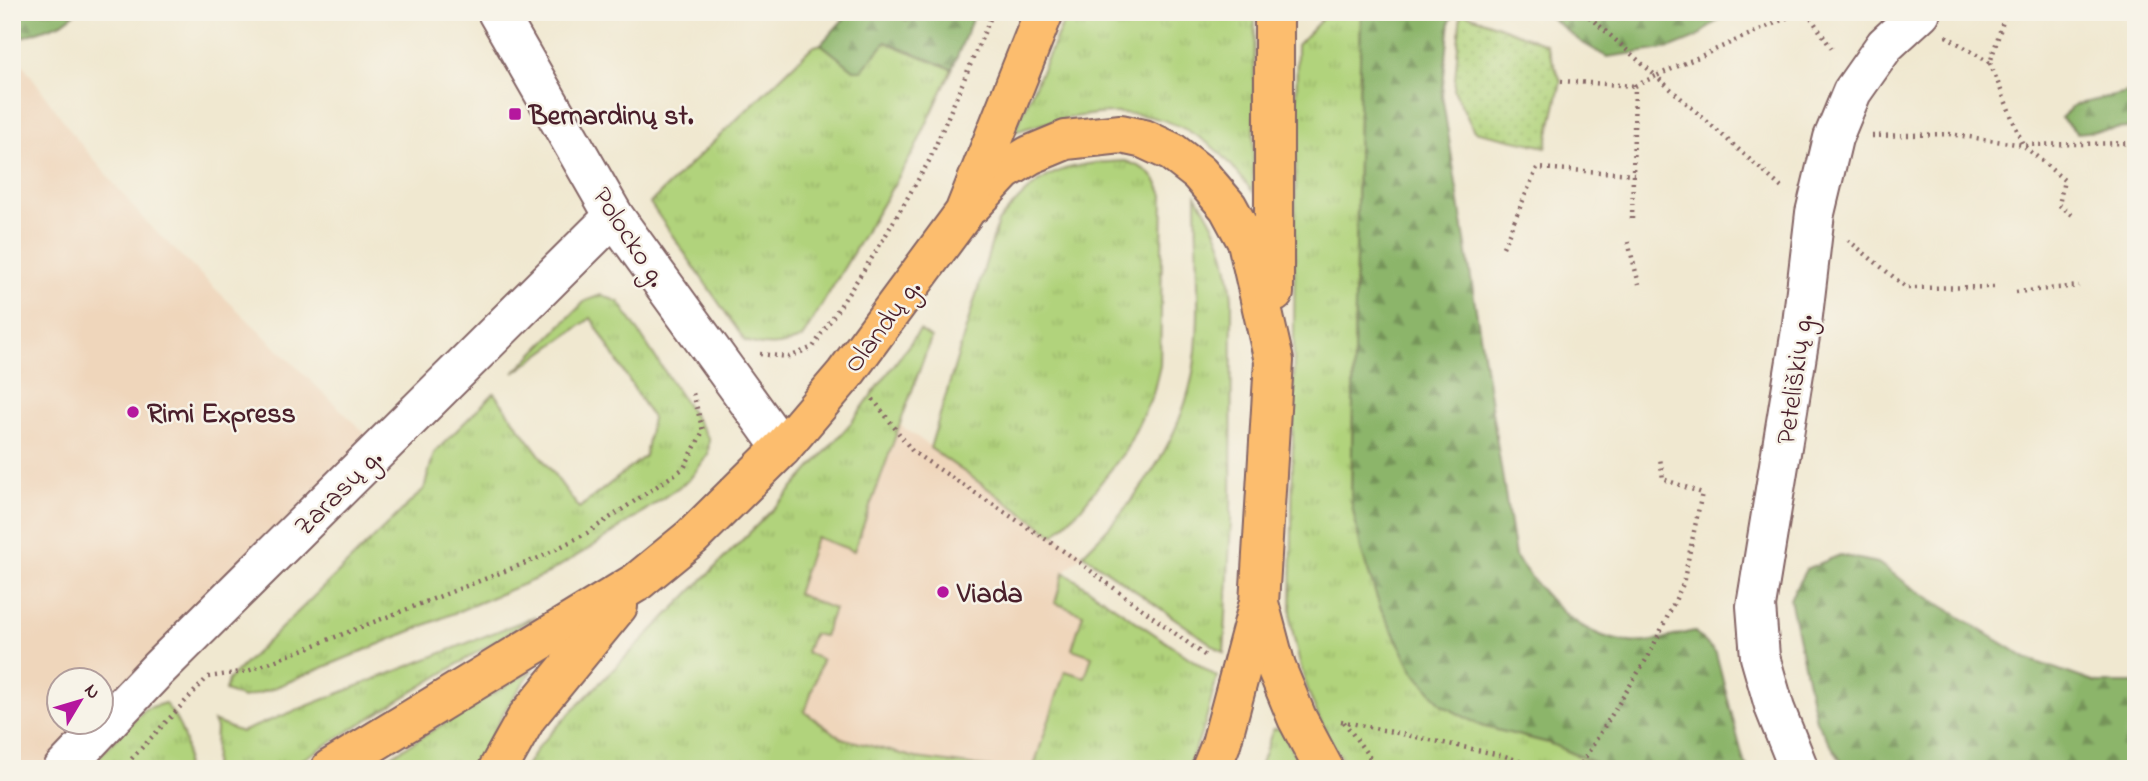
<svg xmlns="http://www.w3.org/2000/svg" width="2148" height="781" font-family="'Indie Flower',sans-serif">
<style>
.built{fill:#efd6bb}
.grass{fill:url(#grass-tufts);stroke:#7e7953;stroke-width:2}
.forest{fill:url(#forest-firs);stroke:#6b6a4b;stroke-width:2}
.park{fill:url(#park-dots);stroke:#7e7953;stroke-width:2}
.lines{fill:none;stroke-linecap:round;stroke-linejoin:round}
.minor-casing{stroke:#846565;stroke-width:42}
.major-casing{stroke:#846565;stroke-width:42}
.path{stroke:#846565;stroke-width:4.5;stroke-dasharray:2 5;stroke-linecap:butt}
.minor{stroke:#fff;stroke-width:38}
.major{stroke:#fcbd6e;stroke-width:38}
.poi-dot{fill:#b5179e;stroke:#f7f3e8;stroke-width:2.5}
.labels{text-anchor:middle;stroke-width:5;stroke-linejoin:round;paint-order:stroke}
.poi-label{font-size:28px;font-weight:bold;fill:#4a1f2b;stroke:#f7f3e8;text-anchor:start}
.street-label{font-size:28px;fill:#4a1f2b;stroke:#f7f3e8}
</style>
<defs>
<pattern id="grass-tufts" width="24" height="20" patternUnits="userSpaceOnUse" patternTransform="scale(1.75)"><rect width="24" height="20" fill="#b1d37b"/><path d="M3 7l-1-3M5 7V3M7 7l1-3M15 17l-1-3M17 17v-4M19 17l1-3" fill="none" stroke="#9ab56a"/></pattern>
<pattern id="forest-firs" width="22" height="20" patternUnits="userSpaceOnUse" patternTransform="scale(1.75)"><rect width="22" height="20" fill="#8cb56b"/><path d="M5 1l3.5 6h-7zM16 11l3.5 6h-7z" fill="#749358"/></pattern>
<pattern id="park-dots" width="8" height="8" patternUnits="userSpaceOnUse" patternTransform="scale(1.75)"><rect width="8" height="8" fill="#b1d37b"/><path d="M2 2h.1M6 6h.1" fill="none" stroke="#9ab56a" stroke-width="1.8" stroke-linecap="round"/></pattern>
</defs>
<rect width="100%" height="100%" fill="#f7f3e8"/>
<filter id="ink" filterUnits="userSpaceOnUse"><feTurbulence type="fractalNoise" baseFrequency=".0143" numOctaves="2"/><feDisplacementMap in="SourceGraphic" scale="14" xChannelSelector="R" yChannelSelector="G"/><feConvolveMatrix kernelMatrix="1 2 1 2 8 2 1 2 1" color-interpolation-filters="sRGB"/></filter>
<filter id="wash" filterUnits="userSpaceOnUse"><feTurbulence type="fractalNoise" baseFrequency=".00686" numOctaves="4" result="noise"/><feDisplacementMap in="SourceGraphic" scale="28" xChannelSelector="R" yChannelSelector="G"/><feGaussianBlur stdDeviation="1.57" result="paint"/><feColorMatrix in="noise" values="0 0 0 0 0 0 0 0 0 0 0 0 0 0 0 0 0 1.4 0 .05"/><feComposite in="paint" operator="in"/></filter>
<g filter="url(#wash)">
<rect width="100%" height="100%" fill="#f0e8d0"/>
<!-- built -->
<g class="built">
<path d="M17,56l58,81 71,85 223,215 -267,270v-27h-42v42h27l-47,47h-28v-711z"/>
<path d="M900,425l183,129 -19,18 -9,31 28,11 9,41 -7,22 -20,-6 -32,98h-32l-85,-11 -75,-20 -36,-26 17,-52 -16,-8 7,-18 -16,-39 19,-59 38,15z"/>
</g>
<!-- grass -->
<g class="grass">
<path d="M1068,12h187l-2,180c-10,-12 -20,-26 -31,-37 -63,-58 -134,-46 -208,-23z"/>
<path d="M1321,12h40l-10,489 130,225 68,17 60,26h-261c-33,-50 -46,-87 -57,-146l6,-578 24,-25z"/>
<path d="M886,42l66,27 -38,82 -112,187c-21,9 -35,10 -57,3l-95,-138 162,-156 9,-3 33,26z"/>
<path d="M1125,161c21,7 30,13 38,34l-3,170 -7,29 -27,56 -45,58 -27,27 -124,-87 68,-226c43,-50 61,-58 127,-61z"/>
<path d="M1196,195c24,37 32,60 36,104l-1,222 -7,132 -141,-99c50,-49 94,-106 109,-176 11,-54 4,-128 4,-183z"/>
<path d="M601,295l18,7 90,137 -1,16 -19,25 -94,65 -52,31 -274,114 -26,8 -18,-7 3,-11 196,-191 10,-36 60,-60 85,115 66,-52 7,-38 -61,-100 -77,55 71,-72z"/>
<path d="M920,330l11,8 -77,213 -38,-14 -19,57 37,15 -10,27 -11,-2 -7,18 16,8 -17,52 36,26 75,20 85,11h-477l14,-22 33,-35 214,-215 65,-73z"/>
<path d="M1064,572l153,105 -13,50 -17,42h-154l32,-98 20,6 7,-21 -20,-7 11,-35 -28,-11z"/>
<path d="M536,616l-249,153h-73l2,-41 -3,-7 28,11z"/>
<path d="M533,669l-28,41 -31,59h-104z"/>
<path d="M165,703c16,21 25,40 20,66h-98l58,-60z"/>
<path d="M1273,729h7l23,40h-44z"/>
</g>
<!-- forest -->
<g class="forest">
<path d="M12,12h65l-15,11 -50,18z"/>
<path d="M850,12h48l9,9 9,-9h59l-23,57 -66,-27 -24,28h-8l-33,-26z"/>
<path d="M1361,12h95l-6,9 -8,74 73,461c30,41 60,80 114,86 19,3 46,-7 65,-11l22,22 28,109 5,7h-140l-60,-26 -68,-17 -39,-21 -30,-36 -32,-62 -18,-54 -11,-52z"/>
<path d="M1544,12h184l-32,26 -25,10 -64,9 -26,-15z"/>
<path d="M2136,91v36l-59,6 -16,-15 13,-13z"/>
<path d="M1840,555l38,8 35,25 115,71 68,24h40v86h-290l-30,-48 -26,-122 16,-30z"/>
</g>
<!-- park -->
<path class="park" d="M1461,12l85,32 15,37 -15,66 -72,-16 -20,-41z"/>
</g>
<g filter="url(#ink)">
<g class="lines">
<!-- minor casing -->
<g class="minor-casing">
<g id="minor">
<path d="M497,12l117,204 168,232"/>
<path d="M63,769l95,-100 456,-453"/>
<path d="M1799,769l-24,-60 -15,-52 -4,-51 46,-282 13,-111 18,-75 19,-46 33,-47 36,-33"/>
</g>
</g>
<!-- major casing -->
<g class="major-casing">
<g id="major">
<path d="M973,204l31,-33 26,-16 36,-15 55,-6 23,5 28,13 27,21 29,34 19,35 27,119 -15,242 17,64 21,51 27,51"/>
<path d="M1274,293v-281"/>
<path d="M330,769l307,-187 55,-45 90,-89 63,-74 119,-161 80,-201"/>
<path d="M498,769l29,-52 91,-111"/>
<path d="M1211,769l10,-25 37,-138"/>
</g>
</g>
<!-- path -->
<g class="path">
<path d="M1220,12l19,8"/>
<path d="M1584,12l72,64 144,-64"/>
<path d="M1807,12l27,40"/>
<path d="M1946,36l44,27 16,-51"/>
<path d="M1990,63l33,82 41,35 -5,25 16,12"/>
<path d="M1561,81l74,5"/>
<path d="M1872,136l77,-2 74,11 113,-2"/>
<path d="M1632,219l3,-133 21,-10 127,113"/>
<path d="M1848,240l59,48 87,-1"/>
<path d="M1628,242l11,42"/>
<path d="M1503,247l34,-79 97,6"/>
<path d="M2016,292l63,-6"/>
<path d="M760,354l29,3 24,-10 64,-97 52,-89 64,-149"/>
<path d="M873,399l40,53 155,102 139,103"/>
<path d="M1341,721l164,35 36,13"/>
<path d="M1344,722l34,47"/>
<path d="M122,769l86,-92 40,-6 293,-114 46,-24 97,-65 19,-37 -10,-38 4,-2"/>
<path d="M1578,769l71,-114 34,-71 19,-91 -39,-14 -3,-21"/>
</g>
<!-- minor -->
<use href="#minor" class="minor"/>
<!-- major -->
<use href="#major" class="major"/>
</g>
</g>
<!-- markers -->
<g class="poi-dot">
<rect x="508" y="107" width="14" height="14" rx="3.5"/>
<circle cx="133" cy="412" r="7"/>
<circle cx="943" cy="592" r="7"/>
</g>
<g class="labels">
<!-- poi labels -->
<g class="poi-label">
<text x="529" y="124">Bernardinų st.</text>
<text x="147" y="422">Rimi Express</text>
<text x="957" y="602">Viada</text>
</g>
<!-- street labels -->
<g class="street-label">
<text transform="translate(631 236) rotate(57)" y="10">Polocko g.</text>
<text transform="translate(881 325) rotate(-53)" y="10">Olandų g.</text>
<text transform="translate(1793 379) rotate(-82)" y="10">Peteliškių g.</text>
<text transform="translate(337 491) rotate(-45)" y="10">Zarasų g.</text>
</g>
</g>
<!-- margin -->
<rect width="2148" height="781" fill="none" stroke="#f7f3e8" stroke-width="42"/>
<!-- north arrow -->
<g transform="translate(80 701) rotate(52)"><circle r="33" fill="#f7f3e8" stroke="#b29e9c" stroke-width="2"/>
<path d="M0-5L12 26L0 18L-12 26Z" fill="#b5179e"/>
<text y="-10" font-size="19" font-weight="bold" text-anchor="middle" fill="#4a1f2b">N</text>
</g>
</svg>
